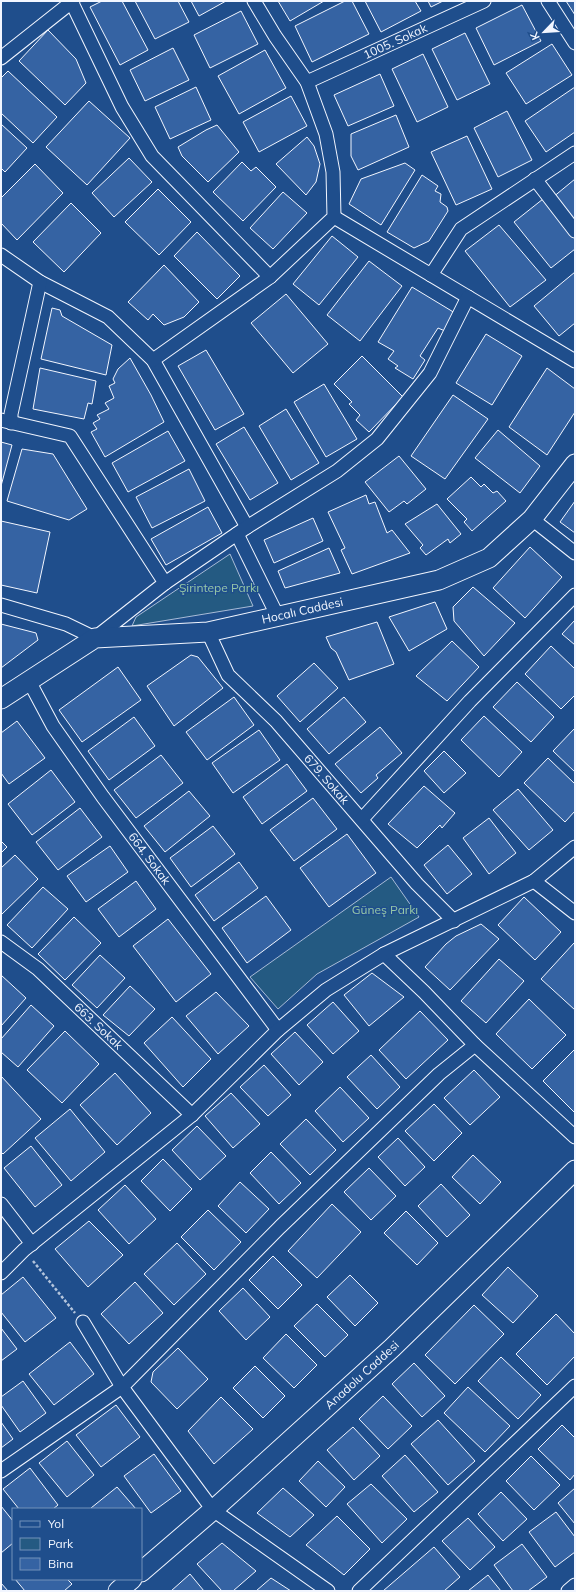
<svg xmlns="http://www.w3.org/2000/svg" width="576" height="1592" font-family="Mulish,sans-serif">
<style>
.green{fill:#245a82;stroke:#a8bbd7}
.building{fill:#3563a3;stroke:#f2f6ff}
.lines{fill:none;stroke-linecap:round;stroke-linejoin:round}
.street-casing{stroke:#f2f6ff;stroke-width:15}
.secondary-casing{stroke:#f2f6ff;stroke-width:21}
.path{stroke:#b3c4dc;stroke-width:2.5;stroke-dasharray:3 2;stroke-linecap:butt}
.street{stroke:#1f4e8c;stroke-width:13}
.secondary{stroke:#1f4e8c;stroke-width:19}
.labels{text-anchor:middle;stroke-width:3;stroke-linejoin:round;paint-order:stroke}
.street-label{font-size:12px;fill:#f2f6ff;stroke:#1f4e8c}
.park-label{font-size:12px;fill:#97c8a6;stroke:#1f4e8c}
</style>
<rect width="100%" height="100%" fill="#1f4e8c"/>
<!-- green -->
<g class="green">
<path d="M230,554l23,52 -121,20 4,-9z"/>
<path d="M391,877l28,40 -102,57 -39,35 -28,-32z"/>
</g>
<!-- building -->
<g class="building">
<path d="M102,1h20l26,49 -28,15 -30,-58z"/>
<path d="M135,1h43l11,21 -34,17z"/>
<path d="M191,1h35l-27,15z"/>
<path d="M278,1h46l-34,20z"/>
<path d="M345,1h7l17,33 -57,28 -17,-36z"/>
<path d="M365,1h50l6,10 -40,21z"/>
<path d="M428,1h15l-12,6z"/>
<path d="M566,1h9v14z"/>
<path d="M522,5l19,36 -47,24 -18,-37z"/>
<path d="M241,11l17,33 -48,24 -16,-33z"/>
<path d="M48,30l28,29 10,24 -21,22 -46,-44z"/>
<path d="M465,33l25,51 -33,16 -25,-51z"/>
<path d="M552,44l20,31 -46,29 -20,-31z"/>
<path d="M173,48l16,32 -44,21 -15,-31z"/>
<path d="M265,50l21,38 -47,26 -21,-38z"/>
<path d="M423,54l25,53 -31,15 -25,-53z"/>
<path d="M8,71l49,46 -24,26 -32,-30v-35z"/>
<path d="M380,74l14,32 -46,20 -14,-31z"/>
<path d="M196,87l15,33 -41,19 -15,-32z"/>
<path d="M575,87v45l-29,20 -21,-31z"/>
<path d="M291,96l16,30 -48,26 -16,-30z"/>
<path d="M89,101l41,37 -43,47 -41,-38z"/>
<path d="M507,111l25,49 -34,17 -24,-49z"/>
<path d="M396,115l13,32 -51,23 -7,-14v-22z"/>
<path d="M1,124l26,24 -22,24 -4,-4z"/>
<path d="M217,125l22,27 -31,30 -26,-26 -4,-9 28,-17z"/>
<path d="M467,136l25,53 -36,16 -25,-53z"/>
<path d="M307,137l7,9 6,18 -4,18 -10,13 -30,-31z"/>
<path d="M129,158l23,24 -38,35 -22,-24z"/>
<path d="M242,162l9,9 5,-4 20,20 -33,34 -30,-29z"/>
<path d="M405,163l10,7 -34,55 -32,-21 12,-25z"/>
<path d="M35,164l28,29 -46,47 -16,-17v-25z"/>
<path d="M422,175l16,11 -3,5 6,3 -1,8 7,5 1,4 -19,30 -15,7 -27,-16z"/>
<path d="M575,179v46l-23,-27z"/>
<path d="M158,189l33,33 -32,33 -34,-33z"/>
<path d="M283,192l24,21 -34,36 -23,-21z"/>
<path d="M543,199l32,39v11l-24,19 -37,-46z"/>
<path d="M71,203l30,30 -37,39 -31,-30z"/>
<path d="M499,225l47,55 -36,27 -45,-56z"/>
<path d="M197,232l43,44 -23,23 -43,-43z"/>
<path d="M332,236l26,21 -39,48 -26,-21z"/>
<path d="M369,261l33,25 -42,55 -33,-26z"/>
<path d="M164,265l35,37 -15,15 -20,8 -11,-11 -5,6 -20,-18z"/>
<path d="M575,272v51l-16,13 -25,-30z"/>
<path d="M412,287l43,26 -10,18 -7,-3 -18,28 5,4 -12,19 -18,-11 3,-2 -10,-7 6,-8 -16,-9z"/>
<path d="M286,294l42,50 -35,29 -42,-50z"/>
<path d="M52,308l8,2 2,6 50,29 -6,30 -65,-16z"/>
<path d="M486,334l36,22 -30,49 -36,-22z"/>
<path d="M206,350l38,64 -29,16 -37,-64z"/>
<path d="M362,356l41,41 -34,35 -13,-12 4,-5 -11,-11 3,-2 -18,-18z"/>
<path d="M130,358l21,37 13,27 -59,35 -14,-25 6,-3 -4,-6 7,-4 -3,-4 12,-6 -4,-6 9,-5 -5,-12 6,-3 -2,-4 5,-10z"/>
<path d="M40,368l56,13 -4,23 -4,-1 -4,16 -51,-10z"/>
<path d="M547,368l28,21v23l-28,43 -38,-28z"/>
<path d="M324,384l33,55 -31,18 -32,-55z"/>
<path d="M453,395l35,24 -43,60 -34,-23z"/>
<path d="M286,409l33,54 -28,17 -32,-54z"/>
<path d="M244,427l34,56 -28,17 -34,-56z"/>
<path d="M498,430l42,36 -20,27 -45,-35z"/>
<path d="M168,431l17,30 -57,31 -16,-29z"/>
<path d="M1,442l11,3 -11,41z"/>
<path d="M22,449l31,5 34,55 -18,11 -62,-19z"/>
<path d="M399,456l27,33 -19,15 -3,-3 -15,11 -24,-30z"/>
<path d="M189,469l16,32 -53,27 -16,-31z"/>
<path d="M471,477l10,10 3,-3 9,9 4,-2 9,10 -34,30 -8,-9 3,-3 -20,-20z"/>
<path d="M366,495l3,9 6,-2 12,31 5,-3 18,23 -58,21 -11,-24 4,-2 -17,-36z"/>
<path d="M575,501v32l-15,-11z"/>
<path d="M437,504l24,30 -11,9 -2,-4 -22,16 -6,-7 3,-3 -18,-21z"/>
<path d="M208,507l14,26 -56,32 -15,-26z"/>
<path d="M313,518l10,23 -49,22 -10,-23z"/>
<path d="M1,521l49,11 -13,61 -36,-8z"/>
<path d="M530,547l32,30 -37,41 -32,-30z"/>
<path d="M329,548l11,25 -55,15 -7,-17z"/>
<path d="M473,587l42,36 -31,33 -30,-35 -1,-14z"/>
<path d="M435,602l12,27 -38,22 -20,-34z"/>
<path d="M575,620v25l-13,-11z"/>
<path d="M377,622l17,42 -45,16 -13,-28 -5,-4 -5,-11z"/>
<path d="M1,624l35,9 2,7 -37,28z"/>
<path d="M452,641l27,26 -32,34 -31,-25z"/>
<path d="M551,646l24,23v26l-14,14 -36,-35z"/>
<path d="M191,655l7,2 25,31 -49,38 -27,-40z"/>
<path d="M314,663l24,25 -38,34 -23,-26z"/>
<path d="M118,667l23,33 -59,42 -23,-32z"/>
<path d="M517,682l37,35 -23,25 -38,-35z"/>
<path d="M234,697l20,28 -47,35 -21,-28z"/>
<path d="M344,697l22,25 -37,32 -22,-25z"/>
<path d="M484,716l38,36 -23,25 -38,-37z"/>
<path d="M134,717l21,29 -46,34 -21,-29z"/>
<path d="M17,721l28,37 -36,26 -8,-11v-40z"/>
<path d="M380,727l22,26 -26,22 2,3 -17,15 -26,-29z"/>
<path d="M575,728v44l-22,-21z"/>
<path d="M259,730l21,30 -47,33 -21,-30z"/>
<path d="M444,751l22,22 -22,20 -20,-22z"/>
<path d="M161,755l22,28 -47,35 -22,-28z"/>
<path d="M548,758l27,26v27l-10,11 -41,-39z"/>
<path d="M287,764l20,27 -45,33 -19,-27z"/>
<path d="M51,770l24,32 -43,33 -24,-31z"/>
<path d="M424,786l31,27 -13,15 -2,-3 -23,23 -29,-24z"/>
<path d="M518,789l35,41 -24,20 -36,-40z"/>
<path d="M189,791l21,25 -45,36 -21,-26z"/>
<path d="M313,798l24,31 -43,32 -24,-31z"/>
<path d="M80,808l22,29 -44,33 -22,-28z"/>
<path d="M489,818l27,35 -27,21 -26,-36z"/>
<path d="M213,826l22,28 -44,33 -21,-29z"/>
<path d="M347,834l29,39 -47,34 -29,-39z"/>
<path d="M1,841l6,6 -6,6z"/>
<path d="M448,845l24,29 -25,20 -23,-29z"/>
<path d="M110,846l18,26 -42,30 -19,-26z"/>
<path d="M15,855l23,24 -37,36v-47z"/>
<path d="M239,862l19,26 -44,33 -19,-26z"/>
<path d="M136,881l20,28 -37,28 -21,-28z"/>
<path d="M43,887l25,22 -36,39 -25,-23z"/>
<path d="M266,896l25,34 -44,33 -25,-35z"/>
<path d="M524,897l37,35 -26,28 -37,-35z"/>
<path d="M74,917l27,26 -36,37 -27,-26z"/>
<path d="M168,919l43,55 -35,28 -43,-56z"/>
<path d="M481,924l18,15 -49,51 -25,-23 21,-23 10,-8z"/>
<path d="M574,943l1,1v66l-34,-31z"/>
<path d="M100,955l25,23 -28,30 -25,-23z"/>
<path d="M499,959l25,22 -38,42 -25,-22z"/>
<path d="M372,973l32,24 -35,29 -25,-31z"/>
<path d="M1,975l25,23 -25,28z"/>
<path d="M130,986l25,23 -26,27 -26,-21z"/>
<path d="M216,992l33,34 -31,28 -32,-38z"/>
<path d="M529,999l37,36 -34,34 -36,-35z"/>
<path d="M333,1002l26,29 -26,23 -26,-29z"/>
<path d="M31,1005l23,21 -36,41 -17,-15v-13z"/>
<path d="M420,1011l28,29 -42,39 -27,-29z"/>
<path d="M172,1017l39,42 -28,28 -39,-44z"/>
<path d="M65,1031l34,33 -37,39 -35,-33z"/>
<path d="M295,1032l28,30 -24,23 -28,-31z"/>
<path d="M575,1049v64l-32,-32z"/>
<path d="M371,1055l29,32 -23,22 -30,-32z"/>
<path d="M264,1065l27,30 -23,21 -28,-29z"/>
<path d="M474,1070l26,27 -30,28 -26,-27z"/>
<path d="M115,1073l36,40 -34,32 -37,-40z"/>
<path d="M1,1076l40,43 -38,35 -2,-2z"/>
<path d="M340,1087l29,31 -26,24 -28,-31z"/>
<path d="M231,1093l29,31 -27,24 -28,-32z"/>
<path d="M434,1104l28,29 -28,28 -29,-30z"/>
<path d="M70,1109l35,43 -34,29 -36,-43z"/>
<path d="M306,1119l30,31 -26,25 -30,-31z"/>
<path d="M197,1126l29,30 -26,24 -28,-30z"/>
<path d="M398,1138l27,29 -20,19 -27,-29z"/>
<path d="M31,1146l31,39 -27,22 -31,-39z"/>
<path d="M271,1152l30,31 -22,21 -29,-31z"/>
<path d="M473,1155l28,27 -21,22 -28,-27z"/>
<path d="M163,1159l29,30 -22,22 -29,-30z"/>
<path d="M369,1168l27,28 -25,24 -27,-28z"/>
<path d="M240,1182l29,27 -23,24 -28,-27z"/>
<path d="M441,1184l29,31 -23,22 -29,-31z"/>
<path d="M125,1185l31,34 -27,25 -31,-34z"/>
<path d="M332,1204l29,28 -44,46 -29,-27z"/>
<path d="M208,1210l33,32 -27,28 -33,-33z"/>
<path d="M406,1211l32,32 -21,22 -33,-32z"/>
<path d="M89,1221l34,34 -35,32 -33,-38z"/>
<path d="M177,1243l29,31 -32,31 -30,-31z"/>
<path d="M273,1256l29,29 -24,24 -29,-29z"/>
<path d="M508,1267l30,29 -25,27 -31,-28z"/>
<path d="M350,1275l28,28 -23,23 -28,-29z"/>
<path d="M23,1277l33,41 -31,24 -24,-30v-17z"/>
<path d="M135,1282l28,31 -34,31 -28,-30z"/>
<path d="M243,1288l27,29 -24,23 -27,-29z"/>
<path d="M317,1304l31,31 -23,22 -31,-31z"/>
<path d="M474,1305l30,29 -49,50 -30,-29z"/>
<path d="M556,1314l19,20v22l-28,29 -31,-31z"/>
<path d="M1,1328l16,21 -16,12z"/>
<path d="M286,1334l31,31 -23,23 -31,-30z"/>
<path d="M70,1342l24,32 -40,31 -25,-31z"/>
<path d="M178,1348l30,31 -31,30 -26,-27 2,-10z"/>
<path d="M501,1357l40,38 -23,24 -40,-38z"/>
<path d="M414,1363l31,33 -23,21 -30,-33z"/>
<path d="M255,1366l30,30 -22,22 -30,-30z"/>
<path d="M23,1381l23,32 -26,19 -19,-27v-8z"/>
<path d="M468,1387l42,39 -25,26 -41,-39z"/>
<path d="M383,1396l29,30 -24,23 -29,-30z"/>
<path d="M221,1397l32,32 -39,35 -26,-33z"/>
<path d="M116,1405l24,32 -39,30 -25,-32z"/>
<path d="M438,1420l37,41 -27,24 -37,-41z"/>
<path d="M1,1422l12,17 -12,9z"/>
<path d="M562,1425l13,13v36l-5,6 -32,-31z"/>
<path d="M353,1427l27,29 -26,24 -27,-30z"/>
<path d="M67,1441l27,34 -27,22 -28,-34z"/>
<path d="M154,1454l27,37 -30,22 -27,-37z"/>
<path d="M405,1455l33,37 -24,20 -32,-36z"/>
<path d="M531,1456l29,29 -26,25 -28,-29z"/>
<path d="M318,1461l27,26 -19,20 -27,-26z"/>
<path d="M30,1468l28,37 -5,4h-34l-16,-20z"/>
<path d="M371,1484l36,35 -25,24 -35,-39z"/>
<path d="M117,1487l19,22h-44l-1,-1z"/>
<path d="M283,1488l31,27 -24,22 -33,-24z"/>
<path d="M575,1488v36l-17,-21z"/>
<path d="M501,1492l26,27 -24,22 -25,-27z"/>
<path d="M1,1506l12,15v22l-12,10z"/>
<path d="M556,1512l19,25v15l-20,15 -26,-35z"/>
<path d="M337,1516l33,33 -26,26 -38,-30z"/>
<path d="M468,1518l27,29 -25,23 -28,-29z"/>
<path d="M222,1543l34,28 -23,20h-11l-25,-27z"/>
<path d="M522,1544l25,33 -19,14h-15l-19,-26z"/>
<path d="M434,1547l26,30 -16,14h-61z"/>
<path d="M190,1574l14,17h-33z"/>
<path d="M488,1575l13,16h-33z"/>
<path d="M271,1578l20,13h-35z"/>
<path d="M15,1579h52l5,5 -8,7h-39z"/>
<path d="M1,1583l7,8h-7z"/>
</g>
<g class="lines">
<!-- street casing -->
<g class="street-casing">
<g id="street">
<path d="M71,1l51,106 30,49 118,121"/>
<path d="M548,1l27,42"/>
<path d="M1,58l72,-57"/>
<path id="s1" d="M307,82l177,-81"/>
<path d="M535,179l40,52"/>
<path d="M334,217l241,144"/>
<path d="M1,255l39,27 68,35 45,43 94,167"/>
<path d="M431,275l30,-46 114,-76"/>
<path d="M153,360l117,-83 64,-60 -1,-45 -7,-38 -19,-52 -32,-46 -21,-35"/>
<path d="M1,420l69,16 95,147"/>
<path d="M11,423v-9l29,-132"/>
<path d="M532,519l43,34"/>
<path d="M237,534l41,83"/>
<path d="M1,605l65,19 29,14 70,-55 82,-56 90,-56 40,-32 53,-66 38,-76"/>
<path id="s2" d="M208,632l20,43 48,46 141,163 37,37"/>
<path id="s3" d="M29,681l24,45 50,71 175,233"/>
<path d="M362,819l108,-118 105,-106"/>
<path d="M534,881l41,32"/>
<path id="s4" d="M1,942l37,27 154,146"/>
<path d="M384,954l40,38 51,53 100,92"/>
<path d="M1,1204l31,40"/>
<path d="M1,1273l23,-23 168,-135 86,-85 48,-40 58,-36 150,-73 41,-34"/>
<path d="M83,1322l39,65 91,123 115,81"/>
<path d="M1,1471l121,-84 158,-160 159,-153 36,-29"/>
<path d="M359,1591l216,-205"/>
<path d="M568,1591l7,-6"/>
</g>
</g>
<!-- secondary casing -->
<g class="secondary-casing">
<g id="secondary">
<path id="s5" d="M1,699l94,-61 113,-6 231,-52 50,-22 43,-39 43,-55"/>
<path id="s6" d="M141,1572l72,-62 179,-162 183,-178"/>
<path d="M118,1591l14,-12"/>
</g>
</g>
<!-- path -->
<path class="path" d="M33,1261l42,52"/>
<!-- street -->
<use href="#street" class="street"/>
<!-- secondary -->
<use href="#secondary" class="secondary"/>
</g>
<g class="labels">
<!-- street labels -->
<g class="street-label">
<text dy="4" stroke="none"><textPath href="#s1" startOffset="97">1005. Sokak</textPath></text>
<text dy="4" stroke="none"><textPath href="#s5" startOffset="322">Hocalı Caddesi</textPath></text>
<text dy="4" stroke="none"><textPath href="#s2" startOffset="191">679. Sokak</textPath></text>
<text dy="4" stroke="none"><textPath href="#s3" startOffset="215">664. Sokak</textPath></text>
<text dy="4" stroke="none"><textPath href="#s4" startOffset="129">663. Sokak</textPath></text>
<text dy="4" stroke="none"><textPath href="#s6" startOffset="296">Anadolu Caddesi</textPath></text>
</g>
<!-- park labels -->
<g class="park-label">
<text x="219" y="592">Şirintepe Parkı</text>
<text x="385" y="914">Güneş Parkı</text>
</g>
</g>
<!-- border -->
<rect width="576" height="1592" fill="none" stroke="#f2f6ff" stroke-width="4"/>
<!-- legend -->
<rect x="12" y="1508" width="130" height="72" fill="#1f4e8c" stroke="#7391ba"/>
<rect x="20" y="1521" width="20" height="6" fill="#1f4e8c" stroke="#7391ba"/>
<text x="48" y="1528" font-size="12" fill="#f2f6ff">Yol</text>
<rect x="20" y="1538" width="20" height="12" fill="#245a82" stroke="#7391ba"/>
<text x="48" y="1548" font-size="12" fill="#f2f6ff">Park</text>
<rect x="20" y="1558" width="20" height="12" fill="#3563a3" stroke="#7391ba"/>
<text x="48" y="1568" font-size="12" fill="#f2f6ff">Bina</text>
<!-- north arrow -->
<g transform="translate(544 32) rotate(245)" stroke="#1f4e8c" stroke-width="3" paint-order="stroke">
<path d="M0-3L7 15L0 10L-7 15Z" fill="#f2f6ff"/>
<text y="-6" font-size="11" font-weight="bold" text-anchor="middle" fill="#f2f6ff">K</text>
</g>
</svg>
